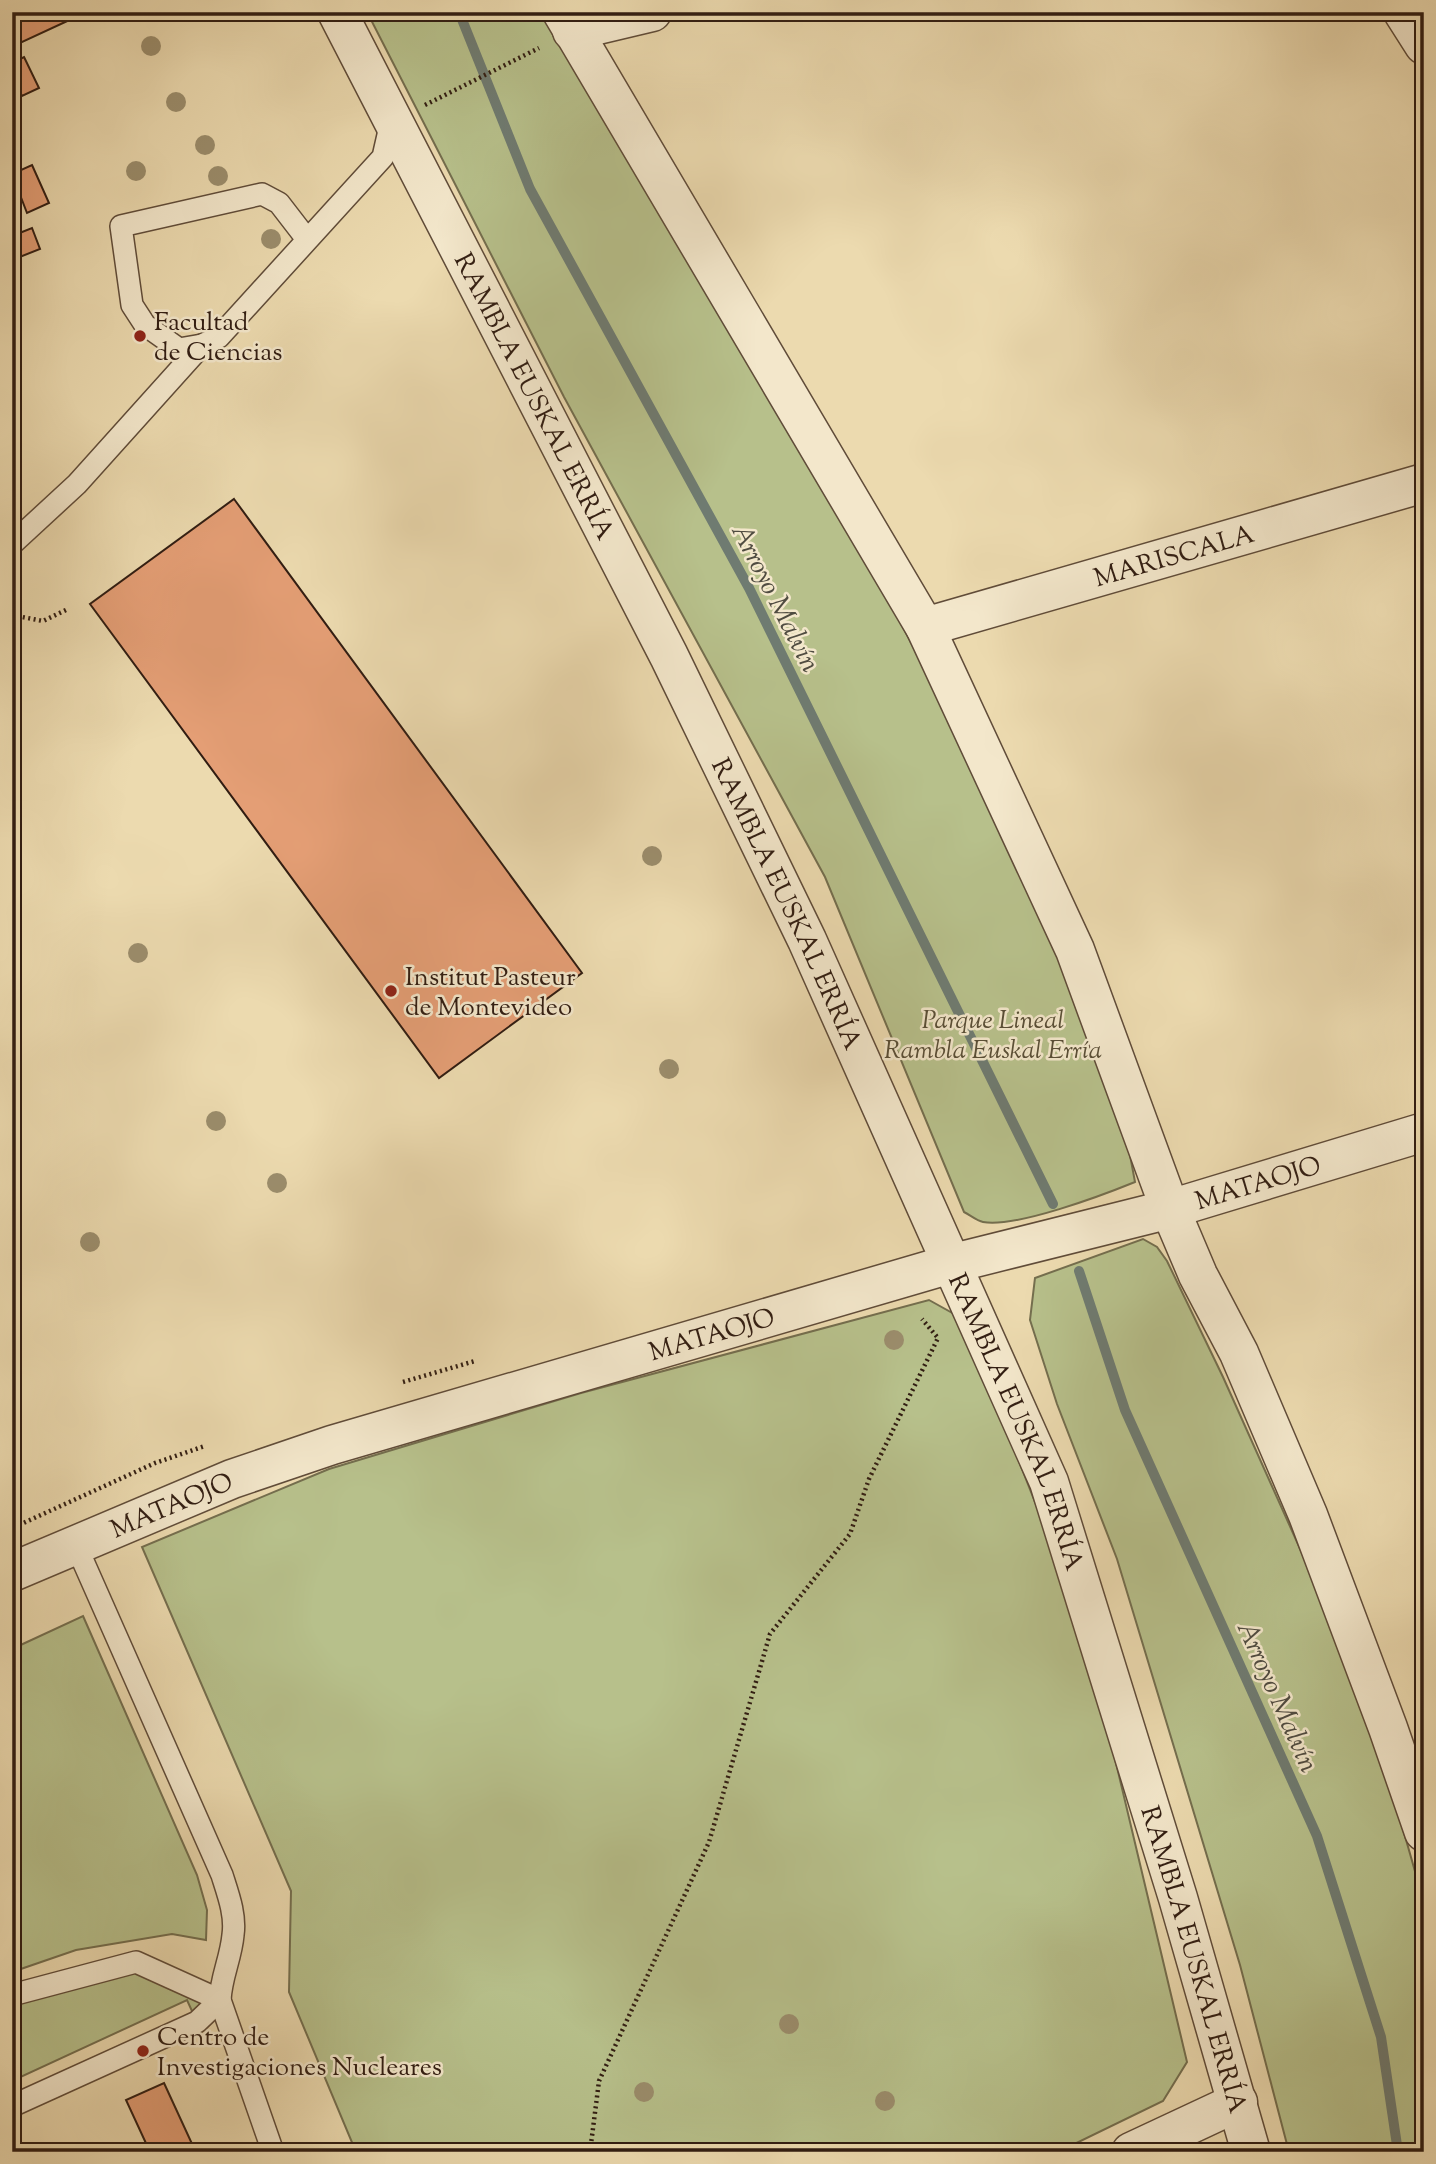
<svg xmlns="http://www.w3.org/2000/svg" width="1436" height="2164" font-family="'Sorts Mill Goudy',serif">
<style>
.green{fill:#b7c08b;stroke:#746e4e;stroke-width:2}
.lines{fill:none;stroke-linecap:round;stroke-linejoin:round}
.stream{stroke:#6f7b71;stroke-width:10}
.building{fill:#e49e75;stroke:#311d12;stroke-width:2}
.service-casing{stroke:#604c39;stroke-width:24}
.minor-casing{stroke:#604c39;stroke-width:41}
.path{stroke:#311d12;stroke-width:4.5;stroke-dasharray:2 3.5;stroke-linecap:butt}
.service{stroke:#f3e7cb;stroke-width:21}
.minor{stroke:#f3e7cb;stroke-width:38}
.tree{fill:#9b8d6c}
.poi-dot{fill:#8f2418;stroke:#f3e7cb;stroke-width:2.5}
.labels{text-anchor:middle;stroke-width:5;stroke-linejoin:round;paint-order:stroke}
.poi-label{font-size:26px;fill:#311d12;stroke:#f3e7cb;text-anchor:start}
.street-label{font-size:26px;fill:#311d12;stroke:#f3e7cb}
.park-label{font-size:26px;font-style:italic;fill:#594e36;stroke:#f3e7cb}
.water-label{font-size:28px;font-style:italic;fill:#504c41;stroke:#f3e7cb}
</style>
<rect width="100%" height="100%" fill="#ecdaaf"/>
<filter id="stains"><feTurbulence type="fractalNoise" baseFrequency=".00286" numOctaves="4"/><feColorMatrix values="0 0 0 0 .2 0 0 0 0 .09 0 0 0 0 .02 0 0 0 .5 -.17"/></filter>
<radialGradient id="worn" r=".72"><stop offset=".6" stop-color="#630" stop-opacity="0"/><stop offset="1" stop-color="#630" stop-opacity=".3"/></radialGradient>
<!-- green -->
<g class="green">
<path d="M367,12h181l304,519 64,121 133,271 78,216 8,43c-32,13 -119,46 -152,40 -6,-1 -13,-7 -19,-10l-139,-335 -261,-480z"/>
<path d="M1143,1239l14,8 10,14 56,116 87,194 85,230 29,102v249h-135l-49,-187 -123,-406 -60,-155 -27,-84 5,-42z"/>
<path d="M929,1300l34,19 120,305 104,438 -24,39 -105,51h-702l-67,-160 2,-101 -149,-344 187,-78 252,-76z"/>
<path d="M83,1616l114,259 10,35 -1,30 -34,-6 -96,16 -64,22v-323z"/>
<path d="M136,1962l84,38 -23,22 -10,-22 -175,81v-86z"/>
</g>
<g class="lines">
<!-- stream -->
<g class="stream">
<path d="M459,12l71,177 219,399 304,616"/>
<path d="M1079,1271l46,139 192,426 64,201 17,115"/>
</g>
</g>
<!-- building -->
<g class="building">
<path d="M12,12h61l3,5 -56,26 -8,-17z"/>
<path d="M24,57l15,31 -17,8 -10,-20v-13z"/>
<path d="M32,165l17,38 -22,10 -15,-39z"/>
<path d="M32,228l8,21 -28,11v-24z"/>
<path d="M234,499l348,474 -143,105 -349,-474z"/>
<path d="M164,2083l29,63 -14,6h-29l-24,-52z"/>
</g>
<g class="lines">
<!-- service casing -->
<g class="service-casing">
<g id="service">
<path d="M306,238l-27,-35 -17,-9 -141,32 11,79 13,20 34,24 23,-4 17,-8 164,-180 8,-35"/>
<path d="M12,544l65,-60 125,-139"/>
<path d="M75,1543l147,332c6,19 14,40 11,60 -2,23 -12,42 -13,65l53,152"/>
<path d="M12,1995l124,-33 84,38"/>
<path d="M12,2106l185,-84 23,-22"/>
</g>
</g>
<!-- minor casing -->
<g class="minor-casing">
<g id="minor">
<path id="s1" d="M337,12l332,644 138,284 242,542 129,416 73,254"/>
<path d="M562,12l363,615 150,323 95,259 28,66 41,78 69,162 80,213 36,104"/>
<path d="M1403,12l21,33"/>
<path d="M572,31l80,-19"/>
<path id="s2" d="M925,627l499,-144"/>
<path id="s3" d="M12,1572l220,-93 100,-34 622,-182 216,-54 254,-77"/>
<path d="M1131,2152l107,-50"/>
</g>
</g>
<!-- path -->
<g class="path">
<path d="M425,105l114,-57"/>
<path d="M12,615l31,6 25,-12"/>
<path d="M403,1382l72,-21"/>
<path d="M19,1525l136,-62 50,-17"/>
<path d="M590,2152l9,-71 110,-239 61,-208 80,-100 19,-55 69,-141 -16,-19"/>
</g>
<!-- service -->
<use href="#service" class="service"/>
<!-- minor -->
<use href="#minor" class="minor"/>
</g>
<!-- trees -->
<g class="tree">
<circle cx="151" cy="46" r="10"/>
<circle cx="176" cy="102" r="10"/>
<circle cx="205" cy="145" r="10"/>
<circle cx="136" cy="171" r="10"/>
<circle cx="218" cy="176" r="10"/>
<circle cx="271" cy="239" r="10"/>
<circle cx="652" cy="856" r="10"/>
<circle cx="138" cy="953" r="10"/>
<circle cx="669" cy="1069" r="10"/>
<circle cx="216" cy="1121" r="10"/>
<circle cx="277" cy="1183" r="10"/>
<circle cx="90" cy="1242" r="10"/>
<circle cx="894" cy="1340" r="10"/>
<circle cx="789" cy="2024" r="10"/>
<circle cx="644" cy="2092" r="10"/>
<circle cx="885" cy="2101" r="10"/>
</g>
<!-- markers -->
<g class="poi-dot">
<circle cx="140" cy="336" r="7"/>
<circle cx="391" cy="991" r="7"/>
<circle cx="143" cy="2051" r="7"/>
</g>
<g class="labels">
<!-- poi labels -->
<g class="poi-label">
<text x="154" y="330">Facultad<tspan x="154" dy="30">de Ciencias</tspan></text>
<text x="405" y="985">Institut Pasteur<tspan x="405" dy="30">de Montevideo</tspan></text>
<text x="157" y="2045">Centro de<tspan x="157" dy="30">Investigaciones Nucleares</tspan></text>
</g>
<!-- street labels -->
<g class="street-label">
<text dy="9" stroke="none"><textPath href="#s1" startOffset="432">RAMBLA EUSKAL ERRÍA</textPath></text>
<text dy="9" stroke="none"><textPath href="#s2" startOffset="259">MARISCALA</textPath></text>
<text dy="9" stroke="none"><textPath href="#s1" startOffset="999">RAMBLA EUSKAL ERRÍA</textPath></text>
<text dy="9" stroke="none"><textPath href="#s3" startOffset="1307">MATAOJO</textPath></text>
<text dy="9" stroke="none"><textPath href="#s3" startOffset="740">MATAOJO</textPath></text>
<text dy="9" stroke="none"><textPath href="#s1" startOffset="1566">RAMBLA EUSKAL ERRÍA</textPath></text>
<text dy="9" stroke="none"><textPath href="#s3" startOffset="173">MATAOJO</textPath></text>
<text dy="9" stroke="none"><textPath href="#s1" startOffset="2133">RAMBLA EUSKAL ERRÍA</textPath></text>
</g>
<!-- park labels -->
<g class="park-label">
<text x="993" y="1028">Parque Lineal<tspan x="993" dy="30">Rambla Euskal Erría</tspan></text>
</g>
<!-- water labels -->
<g class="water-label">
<text transform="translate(777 597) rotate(63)" y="10">Arroyo Malvín</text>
<text transform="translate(1279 1696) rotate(66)" y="10">Arroyo Malvín</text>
</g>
</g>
<!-- margin -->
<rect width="1436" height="2164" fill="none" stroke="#ecdaaf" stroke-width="42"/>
<rect x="14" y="14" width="1408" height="2136" fill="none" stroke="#311d12" stroke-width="3.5"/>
<rect x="21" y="21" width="1394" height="2122" fill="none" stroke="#311d12" stroke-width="2"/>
<rect width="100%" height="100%" filter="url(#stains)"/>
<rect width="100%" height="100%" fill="url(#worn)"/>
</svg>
